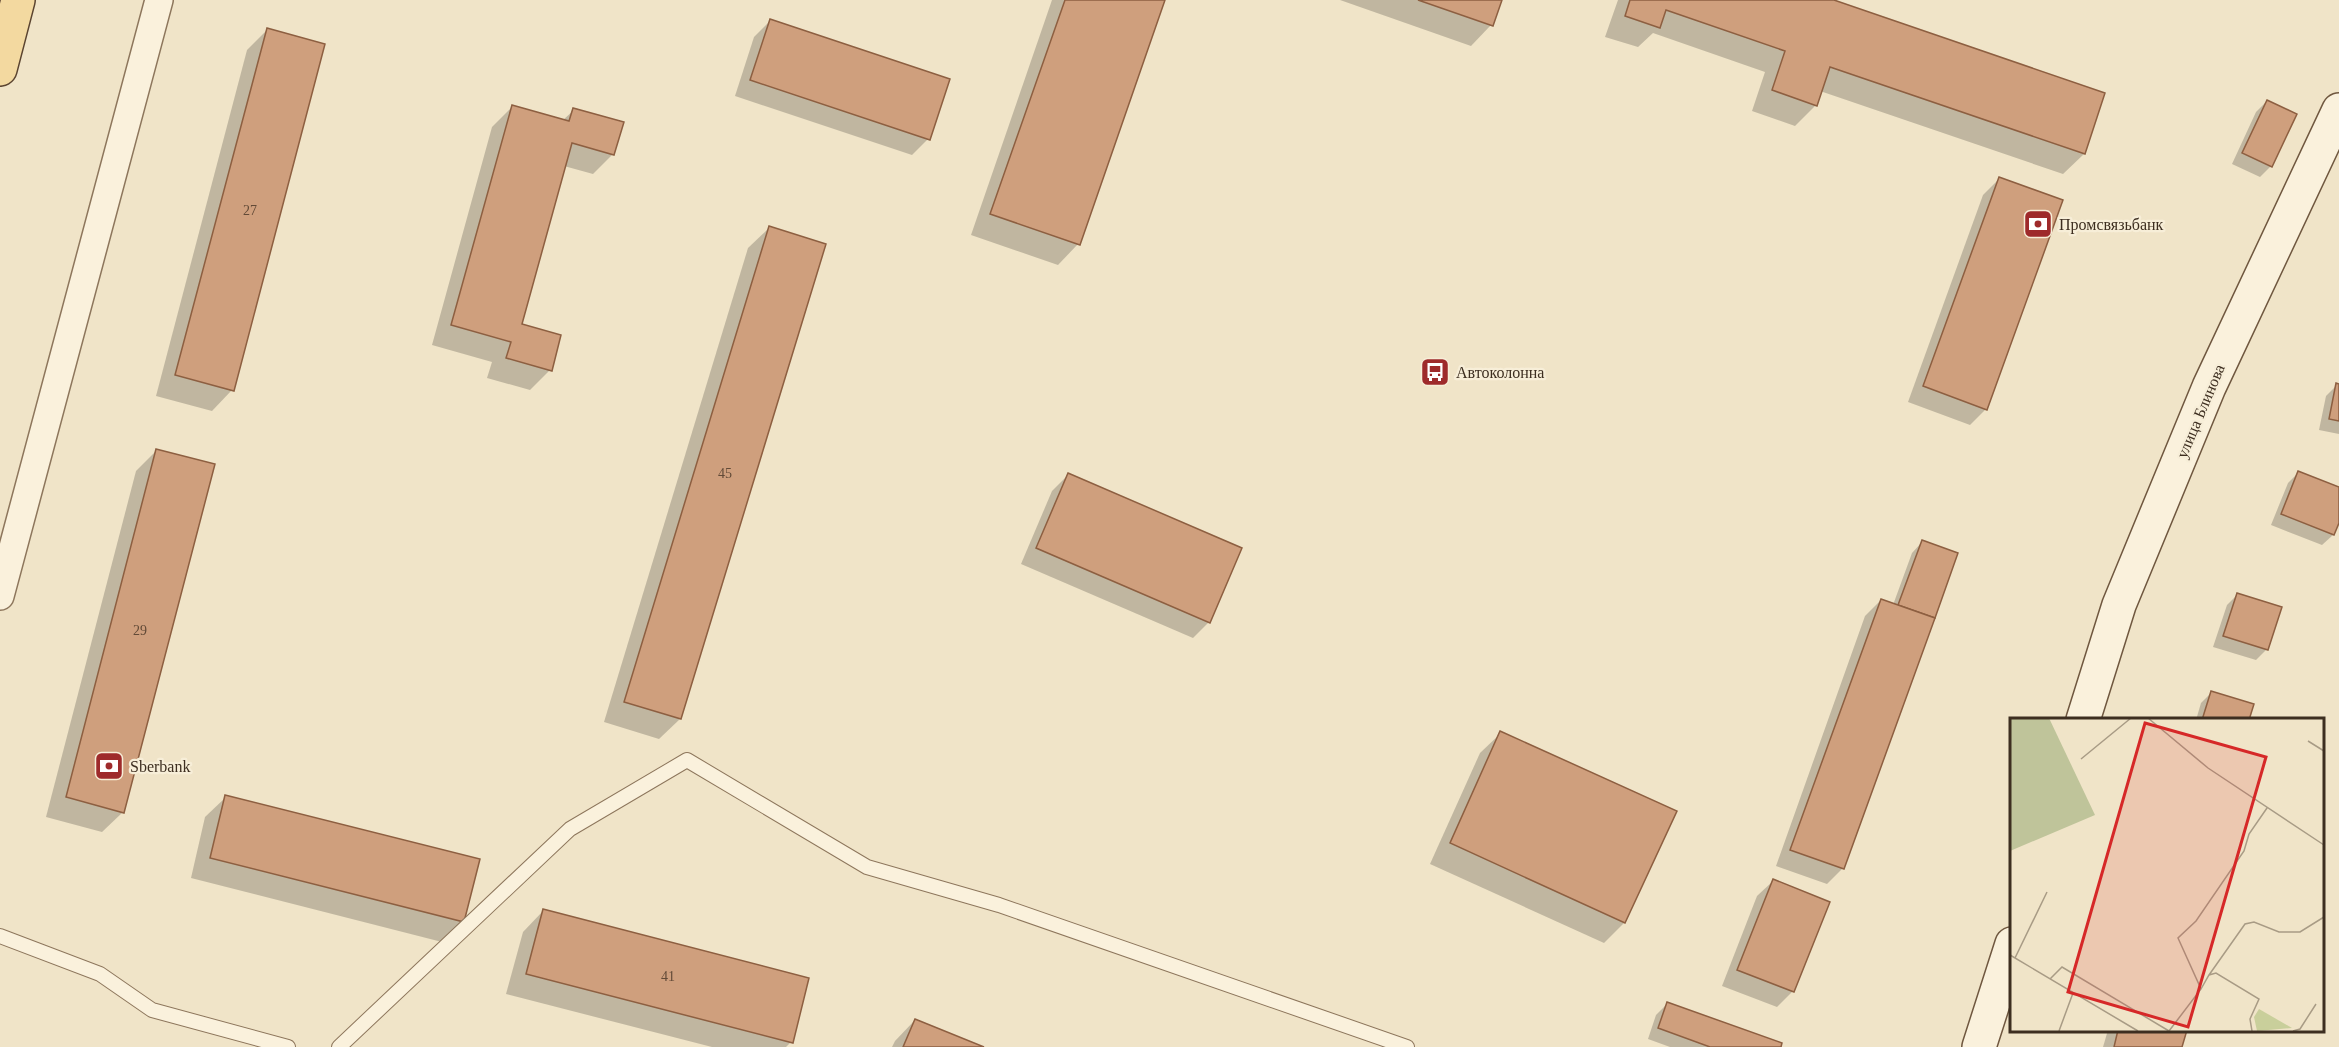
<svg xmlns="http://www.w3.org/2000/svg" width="2339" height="1047" font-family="'Times New Roman',serif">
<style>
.shadow{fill:#0003}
.building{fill:#cf9f7d;stroke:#8d5f41;stroke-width:1.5}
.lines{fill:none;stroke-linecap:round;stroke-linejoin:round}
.service-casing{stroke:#8d765c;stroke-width:16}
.minor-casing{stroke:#8d765c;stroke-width:30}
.secondary-casing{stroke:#6f573f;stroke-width:36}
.primary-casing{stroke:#5b4430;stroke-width:36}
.service{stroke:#faf1dc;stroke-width:14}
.minor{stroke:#faf1dc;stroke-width:27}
.secondary{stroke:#faf1dc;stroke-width:33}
.primary{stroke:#f3d9a0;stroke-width:33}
.labels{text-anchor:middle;stroke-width:4.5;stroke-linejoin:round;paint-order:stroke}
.number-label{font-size:14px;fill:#624a37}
.poi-label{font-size:16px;fill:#3d2e20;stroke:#f7eed8;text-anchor:start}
.street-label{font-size:16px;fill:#3d2e20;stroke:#f7eed8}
.inset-road{fill:none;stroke:#a89b85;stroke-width:1.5}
.view{fill:#d62828;fill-opacity:0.15;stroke:#d62828;stroke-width:3}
.inset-edge{fill:none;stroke:#3d2e20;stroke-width:3}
</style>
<rect width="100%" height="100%" fill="#f0e4c8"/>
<!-- shadow -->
<g class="shadow">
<path d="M1052,0h111l-85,244 -20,21 -87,-30z"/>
<path d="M1340,0h160l-9,25 -20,21z"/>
<path d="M1618,0h211l275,94 -20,60 -21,20 -243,-83 -4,14 -21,21 -43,-15 13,-39 -112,-39 -15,14 -33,-10z"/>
<path d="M770,21l158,118 -16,16 -177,-59 19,-59z"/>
<path d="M267,30l-35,360 -20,21 -56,-15 91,-346z"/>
<path d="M2267,101l4,65 -11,11 -28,-13 24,-52z"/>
<path d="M513,106l50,14 11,-10 39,44 -20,20 -29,-8 -44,159 30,45 -20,20 -43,-12 5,-16 -60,-17 60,-218z"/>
<path d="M1999,179l-13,230 -16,16 -62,-23 75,-207z"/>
<path d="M769,228l-89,491 -21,20 -55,-17 144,-474z"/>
<path d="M2337,385h2v49l-20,-4 7,-34z"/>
<path d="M157,450l-34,362 -21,20 -56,-15 90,-346z"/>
<path d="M2298,473l41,16v30l-6,16 -11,10 -51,-20 17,-42z"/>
<path d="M1068,475l141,147 -16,16 -172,-74 31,-73z"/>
<path d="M1922,542l-79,326 -16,16 -51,-18 89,-250 16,-16 12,5 19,-52z"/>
<path d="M2238,594l29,55 -11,11 -43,-13 14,-42z"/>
<path d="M2212,692l36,28h-52l5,-17z"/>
<path d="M1501,733l123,190 -20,20 -174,-79 50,-111z"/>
<path d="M226,797l237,124 -21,21 -251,-64 14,-61z"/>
<path d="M1773,881l20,110 -16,16 -55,-21 35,-90z"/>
<path d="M543,911l248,131 -5,5h-74l-206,-53 17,-62z"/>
<path d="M1667,1004l112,43h-109l-22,-8 8,-24z"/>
<path d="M915,1020l65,27h-88l3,-6z"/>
<path d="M2108,1030h77l-4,17h-78z"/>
</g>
<!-- building -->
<g class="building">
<path d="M1065,0h100l-85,245 -90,-31z"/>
<path d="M1418,0h84l-9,26z"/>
<path d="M1630,0h204l271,93 -20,61 -255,-87 -13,39 -45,-16 13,-39 -119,-41 -6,18 -35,-12z"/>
<path d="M770,19l180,60 -20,61 -180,-60z"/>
<path d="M267,28l58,16 -91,347 -59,-16z"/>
<path d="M2267,100l30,14 -25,53 -30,-14z"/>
<path d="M512,105l57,16 4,-13 51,14 -10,33 -42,-12 -50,181 39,11 -9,36 -46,-13 5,-16 -60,-17z"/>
<path d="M1999,177l64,23 -76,210 -64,-24z"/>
<path d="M769,226l57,18 -145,475 -57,-17z"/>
<path d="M2336,383l3,1v37l-10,-2z"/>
<path d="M156,449l59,15 -91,349 -58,-16z"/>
<path d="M2298,471l41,16v36l-5,12 -53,-21z"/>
<path d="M1068,473l174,75 -32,75 -174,-75z"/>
<path d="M1922,540l36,13 -23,65 -37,-13z"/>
<path d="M2237,593l45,14 -14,43 -45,-14z"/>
<path d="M1881,599l54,19 -91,251 -54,-19z"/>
<path d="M2211,691l43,13 -5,16h-47z"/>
<path d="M1500,731l177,80 -52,112 -175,-80z"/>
<path d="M225,795l255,64 -16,63 -254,-64z"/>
<path d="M1773,879l57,23 -36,90 -57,-22z"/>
<path d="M543,909l266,69 -16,65 -267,-69z"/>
<path d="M1667,1002l115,41 -1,4h-71l-52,-19z"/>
<path d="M915,1019l69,28h-81z"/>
<path d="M2118,1030h69l-5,17h-68z"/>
</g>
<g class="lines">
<!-- service casing -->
<g class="service-casing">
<g id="service">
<path d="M0,936l100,38 52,36 136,37"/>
<path d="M339,1047l231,-218 117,-69 180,107 132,38 408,142"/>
</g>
</g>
<!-- minor casing -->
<g class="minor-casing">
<path id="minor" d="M0,596l159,-596"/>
</g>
<!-- secondary casing -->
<g class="secondary-casing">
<g id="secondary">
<path d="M2083,720l36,-115 90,-218 130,-277"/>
<path d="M1979,1047l33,-103"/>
</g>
</g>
<!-- primary casing -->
<g class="primary-casing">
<path id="primary" d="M0,69l18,-69"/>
</g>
<!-- service -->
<use href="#service" class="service"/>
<!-- minor -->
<use href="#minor" class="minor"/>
<!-- secondary -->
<use href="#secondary" class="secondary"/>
<!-- primary -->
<use href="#primary" class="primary"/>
</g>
<!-- icons -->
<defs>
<g id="bank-square" transform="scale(1.5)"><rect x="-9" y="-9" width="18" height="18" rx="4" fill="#9e2a2b" stroke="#f7eed8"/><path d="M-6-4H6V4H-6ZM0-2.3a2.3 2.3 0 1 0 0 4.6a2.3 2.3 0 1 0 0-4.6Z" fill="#fff"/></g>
<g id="bus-square" transform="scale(1.5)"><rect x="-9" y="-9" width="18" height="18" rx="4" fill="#9e2a2b" stroke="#f7eed8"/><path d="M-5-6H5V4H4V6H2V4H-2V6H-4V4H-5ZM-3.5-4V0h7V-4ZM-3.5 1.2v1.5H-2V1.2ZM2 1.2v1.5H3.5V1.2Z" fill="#fff"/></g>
</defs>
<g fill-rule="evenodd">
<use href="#bank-square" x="2038" y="224"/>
<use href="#bus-square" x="1435" y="372"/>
<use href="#bank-square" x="109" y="766"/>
</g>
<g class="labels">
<!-- number labels -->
<g class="number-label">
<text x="250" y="215">27</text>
<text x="725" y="478">45</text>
<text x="140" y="635">29</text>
<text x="668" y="981">41</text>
</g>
<!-- poi labels -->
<g class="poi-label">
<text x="2059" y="230">Промсвязьбанк</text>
<text x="1456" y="378">Автоколонна</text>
<text x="130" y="772">Sberbank</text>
</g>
<!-- street labels -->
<g class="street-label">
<text transform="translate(2200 411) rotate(-67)" y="6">улица Блинова</text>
</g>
</g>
<!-- overview -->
<g transform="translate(2010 718)">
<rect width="314" height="314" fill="#f0e4c8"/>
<path d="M249,291l33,19 -35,3 -3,-14z" fill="#c9cf9b"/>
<path d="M0,0h39l46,97 -85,36z" fill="#bfc49a"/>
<path class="inset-road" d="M138,0l60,50 116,77M298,23l16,10M71,41l50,-41M0,237l128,76M5,240l32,-66M199,257l36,-51 9,-2 25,10h21l24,-15M40,261l12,-12 107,64M191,271l8,-14 7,-2 43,26 -9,20 2,12M49,313l14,-38M159,313l32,-42 -23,-51 18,-17 48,-70 5,-17 18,-26M283,313l7,-2 16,-25"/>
<path class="view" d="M135,5l121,34 -78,270 -120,-35z"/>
<rect width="314" height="314" class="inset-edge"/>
</g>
</svg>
